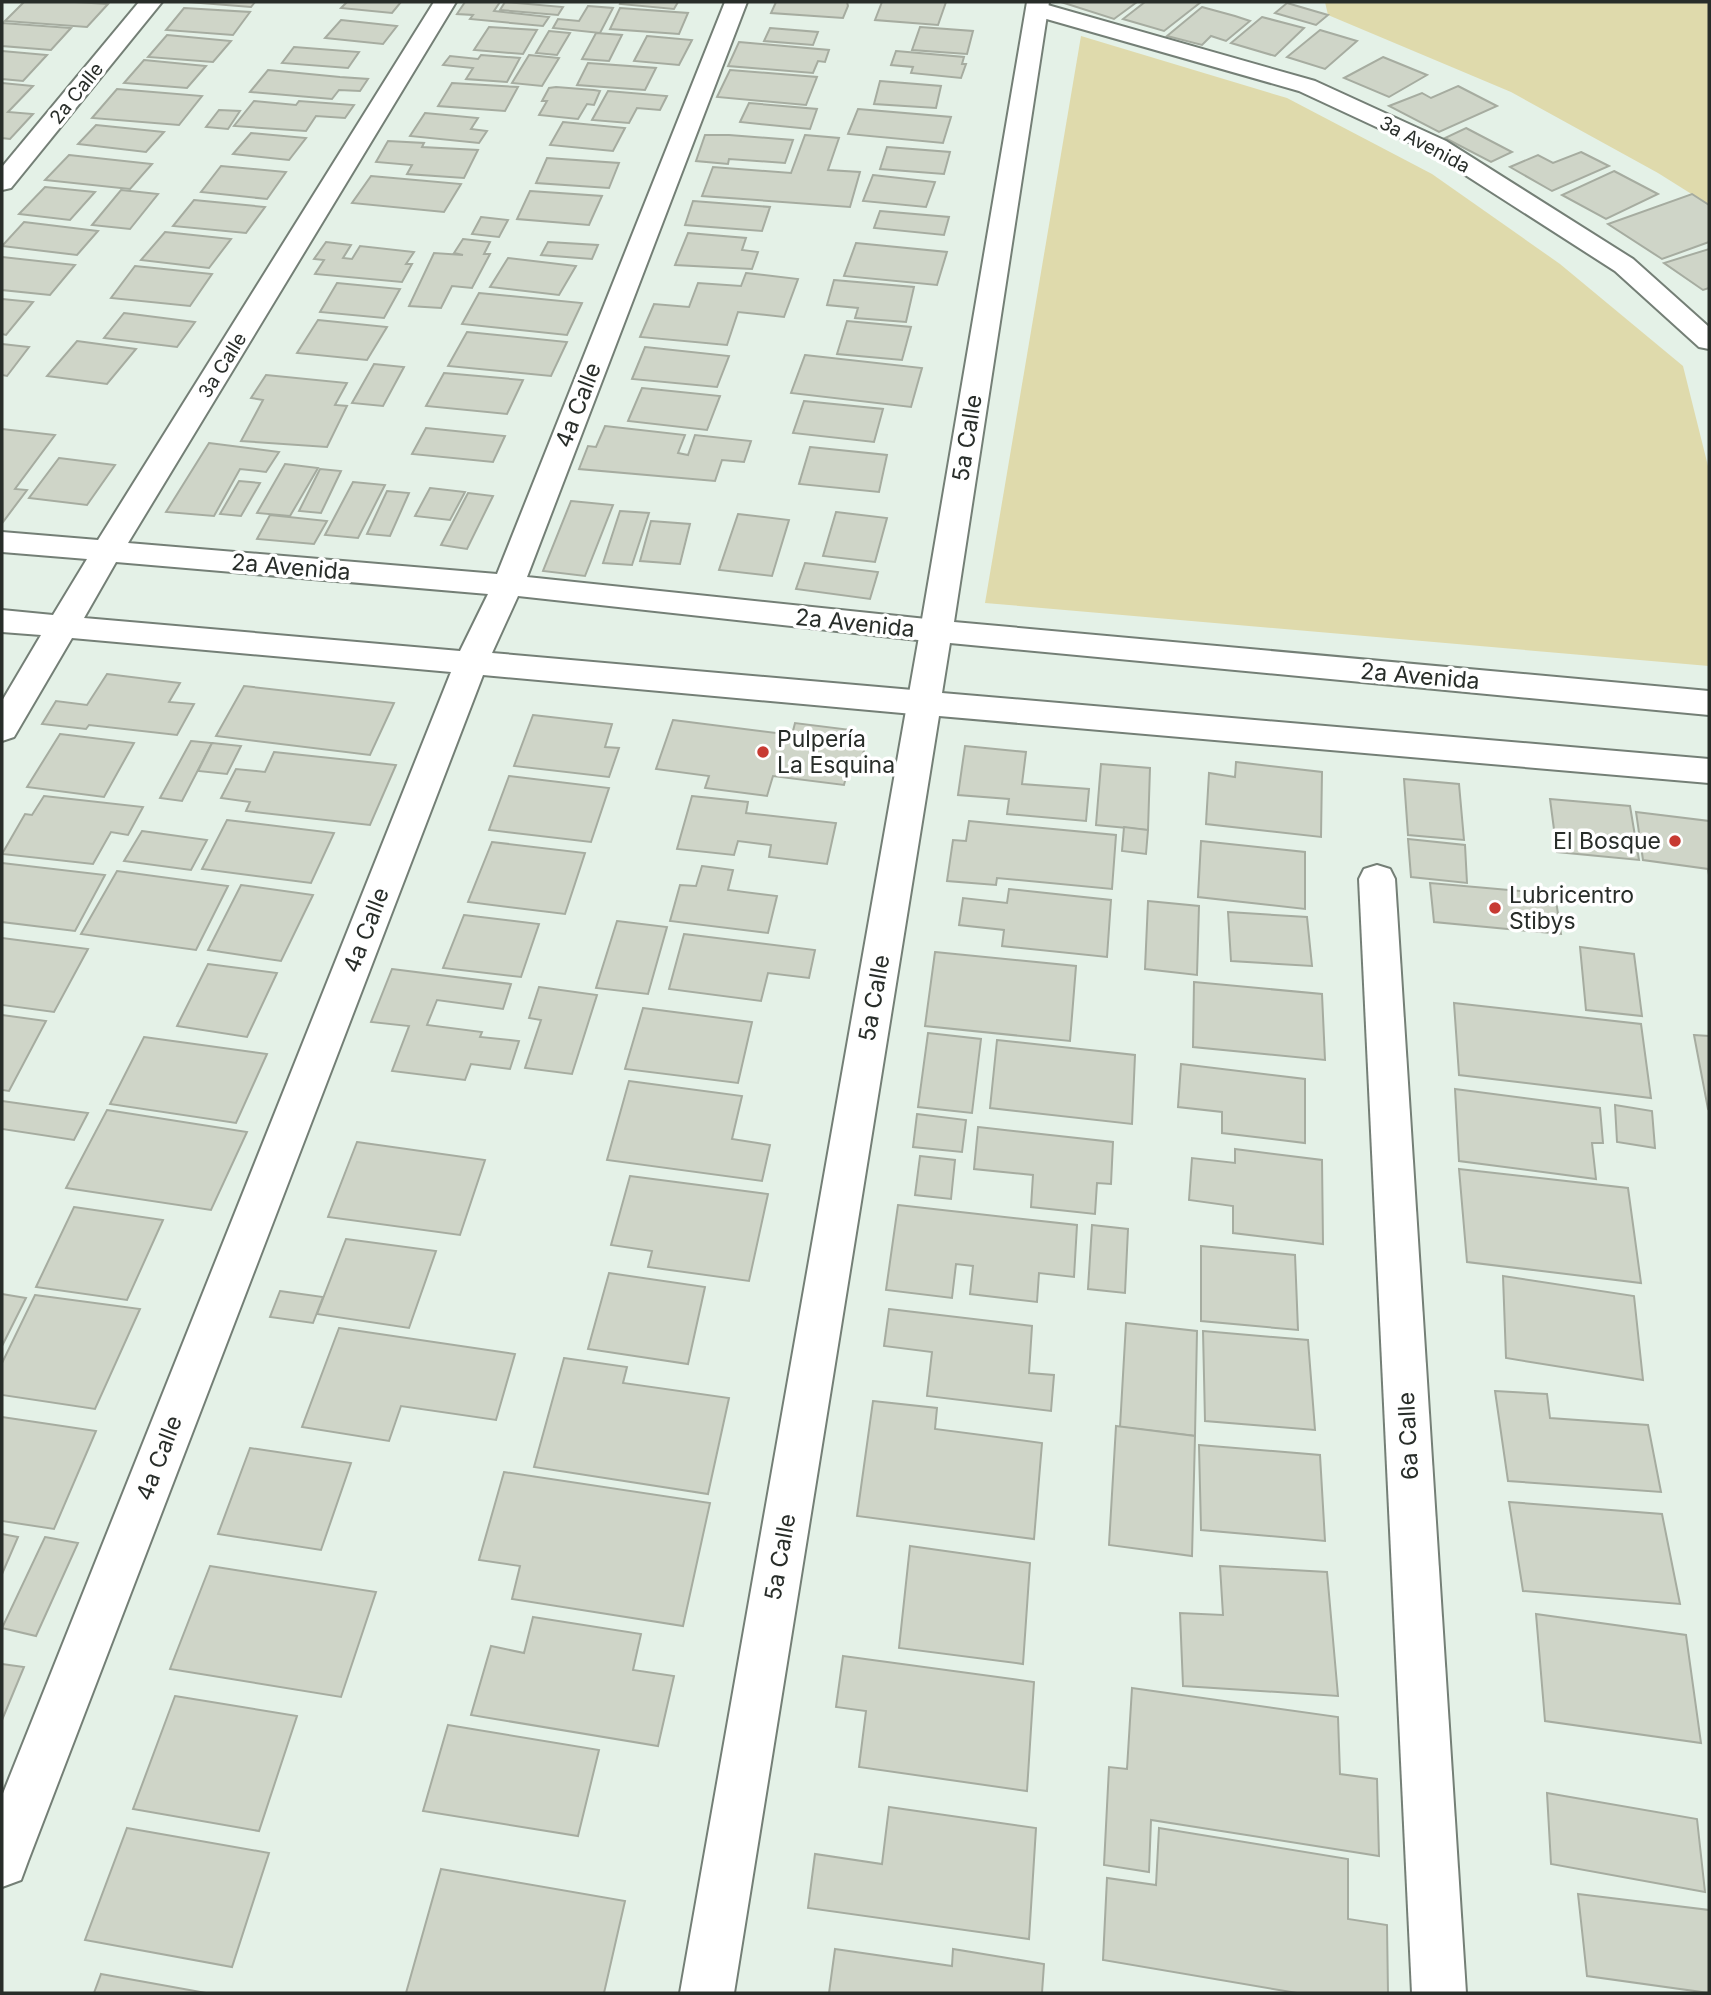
<svg xmlns="http://www.w3.org/2000/svg" width="1711" height="1995" font-family="Inter,sans-serif">
<style>
.green{fill:#dfdaac}
.building{fill:#cfd5c8;stroke:#a6aca0;stroke-width:2}
.lines{fill:none;stroke-linecap:round;stroke-linejoin:round}
.street-casing{stroke:#747f76;stroke-width:4}
.secondary-casing{stroke:#747f76;stroke-width:4}
.street{fill:#fff;fill-rule:evenodd}
.secondary{fill:#fff;fill-rule:evenodd}
.poi-dot{fill:#c73a32;stroke:#fff;stroke-width:2.5}
.labels{text-anchor:middle;stroke-width:7;stroke-linejoin:round;paint-order:stroke}
.far-street-label{font-size:19px;fill:#282d29;stroke:#fff}
.street-label{font-size:23px;fill:#282d29;stroke:#fff}
.poi-label{font-size:23px;fill:#282d29;stroke:#fff;text-anchor:start}
</style>
<rect width="100%" height="100%" fill="#e4f1e7"/>
<!-- green -->
<g class="green">
<path d="M1325,2h384v203l-51,-32 -147,-81 -183,-77z"/>
<path d="M1081,36l206,62 145,76 128,90 123,102 26,104v196l-724,-63z"/>
</g>
<!-- building -->
<g class="building">
<path d="M24,2h51l33,2 -21,23 -82,-6z"/>
<path d="M188,2h67l-4,5z"/>
<path d="M347,2h54l-9,11 -51,-5z"/>
<path d="M465,2h35l-6,9 55,6 -6,9 -73,-7 3,-4 -16,-1z"/>
<path d="M505,2l58,5 -5,8 -58,-5z"/>
<path d="M621,2h57l-4,7 -54,-5z"/>
<path d="M776,2h71l1,4 -5,12 -72,-5z"/>
<path d="M882,2h64l-8,23 -63,-5z"/>
<path d="M1061,2h76l-23,17z"/>
<path d="M1145,2h56l-37,29 -41,-12z"/>
<path d="M1287,3l41,12 -12,10 -41,-12z"/>
<path d="M588,6l25,2 -13,25 -47,-5 5,-9 21,2z"/>
<path d="M1202,7l33,9 15,5 -24,20 -15,-5 -9,9 -35,-9z"/>
<path d="M184,8l66,4 -17,23 -67,-5z"/>
<path d="M620,8l68,5 -9,21 -69,-5z"/>
<path d="M1262,17l42,11 -29,28 -44,-13z"/>
<path d="M341,20l56,6 -14,18 -58,-6z"/>
<path d="M2,23l69,5 -20,22 -49,-4z"/>
<path d="M489,27l48,3 -14,24 -49,-4z"/>
<path d="M920,27l53,4 -6,23 -55,-4z"/>
<path d="M770,28l48,4 -5,13 -49,-4z"/>
<path d="M1320,30l37,11 -32,28 -38,-12z"/>
<path d="M549,31l21,2 -13,22 -21,-2z"/>
<path d="M596,33l26,2 -13,26 -27,-2z"/>
<path d="M167,35l64,6 -18,21 -65,-5z"/>
<path d="M647,36l45,4 -13,25 -45,-4z"/>
<path d="M739,42l90,8 -4,12 -7,-1 -5,12 -85,-7z"/>
<path d="M294,47l65,5 -11,16 -66,-5z"/>
<path d="M2,51l45,4 -24,26 -21,-2z"/>
<path d="M896,51l68,6 -2,7h4l-5,14 -50,-5 2,-6 -22,-2z"/>
<path d="M481,55l39,3 -13,24 -41,-3 7,-11 -30,-3 7,-9 28,3z"/>
<path d="M529,55l30,3 -17,28 -30,-3z"/>
<path d="M1383,57l44,18 -38,22 -45,-19z"/>
<path d="M144,60l62,6 -19,22 -63,-5z"/>
<path d="M588,63l68,5 -11,22 -68,-5z"/>
<path d="M268,70l72,7 28,2 -8,12 -21,-1 -7,9 -82,-7z"/>
<path d="M730,70l87,7 -11,28 -89,-8z"/>
<path d="M880,81l61,5 -5,22 -62,-4z"/>
<path d="M2,83l31,3 -25,26 25,2 -23,25 -8,-1z"/>
<path d="M452,83l66,4 -13,24 -67,-5z"/>
<path d="M1458,86l39,20 -58,26 -50,-26 33,-13 9,5z"/>
<path d="M556,87l38,3 6,1 -6,14 -7,-1 -9,15 -39,-4 8,-14h-5l7,-13z"/>
<path d="M117,89l85,7 -23,29 -87,-7z"/>
<path d="M608,91l59,5 -7,14 -23,-2 -8,15 -37,-3z"/>
<path d="M254,101l42,4 3,-4 55,4 -9,13 -29,-2 -10,15 -72,-5z"/>
<path d="M749,103l68,6 -7,20 -70,-7z"/>
<path d="M858,109l93,8 -8,26 -95,-9z"/>
<path d="M219,110l21,1 -12,18 -22,-2z"/>
<path d="M425,113l53,5 -7,11 16,2 -8,12 -69,-7z"/>
<path d="M563,122l62,6 -12,23 -63,-6z"/>
<path d="M96,125l68,7 -18,20 -68,-8z"/>
<path d="M1466,128l46,24 -21,10 -46,-24z"/>
<path d="M251,133l55,5 -17,22 -56,-6z"/>
<path d="M705,135h24l64,5 -8,23 -56,-4 -1,5 -32,-3z"/>
<path d="M805,135l34,3 -11,32 32,2 -10,35 -148,-11 11,-29 78,6z"/>
<path d="M388,141l36,2 -2,4 56,3 -14,28 -57,-4 5,-9 -36,-3z"/>
<path d="M887,147l63,5 -6,22 -64,-5z"/>
<path d="M1581,152l28,14 -57,25 -42,-24 28,-12 15,8z"/>
<path d="M69,155l83,9 -22,25 -85,-9z"/>
<path d="M547,158l72,5 -10,25 -73,-5z"/>
<path d="M221,166l65,6 -19,27 -66,-7z"/>
<path d="M1614,171l44,23 -52,25 -44,-24z"/>
<path d="M873,175l62,7 -9,25 -63,-6z"/>
<path d="M371,176l90,8 -17,28 -92,-9z"/>
<path d="M45,187l50,5 -25,28 -51,-6z"/>
<path d="M121,190l37,4 -28,35 -38,-4z"/>
<path d="M530,191l72,5 -13,29 -72,-6z"/>
<path d="M1692,194l17,11v37l-47,17 -54,-35z"/>
<path d="M194,200l71,7 -19,26 -73,-7z"/>
<path d="M693,201l77,6 -8,24 -77,-6z"/>
<path d="M880,211l69,6 -5,18 -70,-7z"/>
<path d="M481,217l27,3 -9,17 -27,-3z"/>
<path d="M24,222l74,9 -21,24 -75,-9z"/>
<path d="M165,232l66,7 -22,29 -68,-8z"/>
<path d="M688,233l58,5 -4,12 16,2 -6,17 -77,-4z"/>
<path d="M463,239l27,3 -6,12h6l-18,34 -20,-2 -11,22 -32,-2 25,-53 29,2 -9,-2z"/>
<path d="M326,242l25,3 -8,13 9,1 8,-13 54,6 -8,12h6l-10,18 -87,-8 9,-14 -10,-1z"/>
<path d="M548,242l50,3 -6,14 -51,-4z"/>
<path d="M856,243l91,9 -10,33 -93,-9z"/>
<path d="M1709,249v39l-6,2 -39,-27z"/>
<path d="M2,257l73,8 -25,30 -48,-5z"/>
<path d="M508,258l68,8 -17,29 -69,-8z"/>
<path d="M135,266l77,8 -22,32 -79,-8z"/>
<path d="M746,273l52,6 -14,38 -46,-5 -11,33 -87,-8 14,-33 35,3 9,-24 43,3z"/>
<path d="M834,280l80,7 -8,35 -51,-4 3,-10 -31,-3z"/>
<path d="M337,283l63,6 -16,29 -64,-6z"/>
<path d="M479,293l103,10 -15,32 -105,-11z"/>
<path d="M2,299l31,3 -27,33 -4,-1z"/>
<path d="M124,313l71,9 -18,25 -73,-9z"/>
<path d="M318,320l69,7 -20,33 -70,-7z"/>
<path d="M847,321l64,6 -9,33 -65,-6z"/>
<path d="M467,332l100,10 -16,34 -103,-10z"/>
<path d="M77,341l59,8 -29,35 -60,-8z"/>
<path d="M2,344l27,3 -22,29 -5,-1z"/>
<path d="M645,347l84,9 -12,31 -85,-8z"/>
<path d="M805,355l117,13 -11,39 -120,-14z"/>
<path d="M374,364l30,3 -21,39 -31,-3z"/>
<path d="M444,373l79,7 -16,34 -81,-8z"/>
<path d="M266,375l81,8 -12,22 12,1 -20,41 -86,-6 22,-41 -12,-2z"/>
<path d="M642,388l78,8 -13,34 -79,-9z"/>
<path d="M804,401l79,8 -9,33 -81,-9z"/>
<path d="M605,426l80,9 -7,18 10,2 7,-20 56,6 -7,21 -22,-2 -7,21 -136,-12 9,-23 8,1z"/>
<path d="M426,428l79,8 -12,26 -81,-8z"/>
<path d="M2,429l53,6 -40,54 12,1 -24,32z"/>
<path d="M209,443l70,9 -13,20 -26,-3 -26,47 -48,-4z"/>
<path d="M810,447l77,8 -8,37 -80,-8z"/>
<path d="M59,458l56,7 -28,40 -58,-7z"/>
<path d="M285,464l33,4 -28,48 -33,-3z"/>
<path d="M320,469l21,2 -20,42 -22,-2z"/>
<path d="M239,481l21,2 -19,33 -21,-2z"/>
<path d="M353,482l32,3 -27,53 -33,-3z"/>
<path d="M430,488l35,4 -15,28 -35,-4z"/>
<path d="M387,491l22,2 -19,43 -23,-2z"/>
<path d="M468,493l25,3 -26,53 -26,-4z"/>
<path d="M571,501l42,4 -28,71 -42,-5z"/>
<path d="M620,511l29,2 -17,52 -29,-2z"/>
<path d="M836,512l51,6 -12,44 -52,-6z"/>
<path d="M738,514l51,6 -17,56 -53,-6z"/>
<path d="M270,515l57,6 -13,23 -57,-5z"/>
<path d="M651,521l39,3 -10,40 -40,-3z"/>
<path d="M805,563l73,9 -8,27 -74,-10z"/>
<path d="M107,674l73,9 -11,19 25,2 -17,31 -88,-10 -3,4 -44,-5 14,-23 31,4z"/>
<path d="M244,686l150,17 -24,52 -154,-19z"/>
<path d="M533,715l79,9 -7,23 14,1 -10,29 -95,-11z"/>
<path d="M673,720l119,15 3,-12 56,7 -2,10 17,2 -5,21 -11,-1 -6,23 -71,-9 -6,20 -62,-8 4,-12 -53,-7z"/>
<path d="M60,734l74,9 -30,54 -77,-10z"/>
<path d="M191,741l21,2 -30,58 -22,-3z"/>
<path d="M212,743l29,3 -14,28 -29,-3z"/>
<path d="M965,746l61,6 -4,32 67,5 -3,32 -79,-7 2,-15 -51,-4z"/>
<path d="M274,752l122,13 -26,60 -124,-14 4,-9 -29,-4 15,-29 29,3z"/>
<path d="M1236,762l86,10 -1,65 -115,-13 3,-51 26,4z"/>
<path d="M1101,764l49,4 -2,62 -52,-5z"/>
<path d="M509,776l100,12 -18,54 -102,-12z"/>
<path d="M1404,779l55,5 5,56 -56,-5z"/>
<path d="M44,796l99,11 -15,28 -17,-3 -18,32 -91,-10 23,-40 7,1z"/>
<path d="M692,796l56,6 -2,11 90,10 -9,41 -58,-7 2,-12 -33,-4 -4,14 -57,-6z"/>
<path d="M1550,799l80,7 9,54 -82,-8z"/>
<path d="M1636,812l73,9v54l-1,-6 -65,-9z"/>
<path d="M227,820l107,13 -23,50 -109,-14z"/>
<path d="M969,821l147,14 -4,54 -115,-11 -1,7 -49,-4 6,-41 13,1z"/>
<path d="M1124,827l24,3 -2,24 -24,-3z"/>
<path d="M142,831l65,9 -16,30 -67,-9z"/>
<path d="M1408,839l57,6 2,38 -56,-6z"/>
<path d="M1201,841l104,11v57l-107,-12z"/>
<path d="M492,842l93,11 -20,61 -97,-12z"/>
<path d="M2,863l103,12 -30,56 -73,-9z"/>
<path d="M702,866l31,4 -5,20 49,6 -9,37 -98,-12 10,-36 16,1z"/>
<path d="M117,871l111,15 -32,64 -115,-16z"/>
<path d="M1430,883l125,11 6,40 -127,-12z"/>
<path d="M241,885l72,10 -32,66 -73,-11z"/>
<path d="M1009,889l102,11 -4,57 -105,-11 2,-16 -45,-5 4,-27 44,5z"/>
<path d="M1148,901l51,5 -2,69 -52,-6z"/>
<path d="M1228,912l79,5 5,49 -81,-5z"/>
<path d="M464,915l75,9 -18,53 -78,-9z"/>
<path d="M617,921l50,6 -19,67 -52,-6z"/>
<path d="M684,934l131,16 -6,28 -41,-5 -7,28 -92,-12z"/>
<path d="M2,938l86,11 -34,63 -52,-7z"/>
<path d="M1580,947l54,7 8,62 -56,-6z"/>
<path d="M935,952l141,14 -6,75 -145,-15z"/>
<path d="M208,964l69,9 -30,64 -70,-11z"/>
<path d="M392,969l119,15 -8,25 -66,-9 -10,25 55,7 -2,5 39,4 -9,28 -39,-5 -6,16 -73,-9 17,-45 -38,-4z"/>
<path d="M1194,982l128,12 3,66 -132,-13z"/>
<path d="M539,987l58,8 -25,79 -47,-6 16,-48 -12,-2z"/>
<path d="M1454,1003l187,21 10,74 -192,-23z"/>
<path d="M643,1008l109,14 -14,61 -113,-14z"/>
<path d="M2,1015l44,6 -37,70 -7,-1z"/>
<path d="M928,1033l53,6 -9,74 -54,-6z"/>
<path d="M1694,1035l15,1v74l-1,-1z"/>
<path d="M144,1037l123,17 -31,69 -126,-19z"/>
<path d="M997,1040l138,15 -3,69 -142,-16z"/>
<path d="M1181,1064l124,15v64l-83,-10v-21l-44,-5z"/>
<path d="M629,1081l113,15 -10,43 38,6 -8,36 -155,-21z"/>
<path d="M1455,1089l145,19 3,35h-11l4,36 -137,-18z"/>
<path d="M2,1101l86,12 -14,27 -72,-11z"/>
<path d="M1615,1105l37,6 3,37 -38,-6z"/>
<path d="M107,1110l140,22 -36,78 -145,-22z"/>
<path d="M917,1114l49,6 -4,32 -49,-5z"/>
<path d="M978,1127l135,15 -2,42 -14,-1 -2,31 -64,-7 2,-32 -59,-6z"/>
<path d="M357,1142l128,18 -25,75 -132,-18z"/>
<path d="M1235,1149l87,11 1,84 -90,-11v-27l-44,-6 3,-42 43,5z"/>
<path d="M920,1156l35,4 -4,39 -36,-4z"/>
<path d="M1459,1169l169,19 13,95 -174,-21z"/>
<path d="M630,1176l138,18 -19,87 -101,-14 4,-16 -41,-6z"/>
<path d="M898,1205l179,20 -3,52 -35,-4 -2,29 -67,-8 3,-28 -17,-2 -4,34 -66,-8z"/>
<path d="M74,1207l89,13 -36,80 -91,-13z"/>
<path d="M1092,1225l36,4 -3,64 -37,-4z"/>
<path d="M346,1239l90,12 -27,77 -92,-14z"/>
<path d="M1201,1246l94,9 3,75 -97,-9z"/>
<path d="M609,1273l96,14 -17,77 -100,-15z"/>
<path d="M1503,1276l131,20 9,84 -137,-22z"/>
<path d="M280,1291l43,6 -10,26 -43,-6z"/>
<path d="M2,1294l24,4 -24,48z"/>
<path d="M35,1295l105,14 -45,100 -93,-14v-32z"/>
<path d="M889,1309l143,17 -3,47 25,2 -3,36 -124,-15 5,-44 -48,-6z"/>
<path d="M1126,1323l71,8 -2,105 -75,-9z"/>
<path d="M339,1328l176,26 -19,66 -95,-14 -12,35 -87,-14z"/>
<path d="M1203,1331l105,9 7,90 -110,-9z"/>
<path d="M564,1358l63,9 -4,16 106,15 -21,96 -174,-27z"/>
<path d="M1495,1391l52,3 3,24 98,7 13,67 -153,-11z"/>
<path d="M873,1401l64,7 -2,21 107,14 -8,96 -177,-23z"/>
<path d="M2,1417l94,14 -42,98 -52,-8z"/>
<path d="M1116,1426l79,10 -3,120 -83,-11z"/>
<path d="M1199,1445l121,10 5,86 -124,-11z"/>
<path d="M250,1448l101,15 -30,87 -103,-16z"/>
<path d="M504,1472l206,31 -27,123 -171,-27 8,-33 -41,-6z"/>
<path d="M1509,1502l153,12 18,90 -157,-13z"/>
<path d="M2,1534l16,3 -16,37z"/>
<path d="M45,1537l33,6 -42,93 -34,-8z"/>
<path d="M910,1546l120,17 -7,101 -124,-16z"/>
<path d="M210,1566l166,26 -35,105 -171,-28z"/>
<path d="M1220,1566l107,6 11,124 -155,-10 -3,-73 43,2z"/>
<path d="M1536,1614l150,21 15,108 -156,-22z"/>
<path d="M533,1617l108,17 -8,36 41,6 -16,70 -187,-31 20,-69 33,7z"/>
<path d="M843,1656l191,26 -7,109 -168,-24 7,-56 -30,-4z"/>
<path d="M2,1664l22,3 -22,53z"/>
<path d="M1132,1688l206,29 2,57 37,5 2,77 -228,-36 -2,52 -45,-7 5,-98 18,2z"/>
<path d="M175,1696l122,20 -38,115 -126,-22z"/>
<path d="M448,1725l151,25 -21,86 -155,-25z"/>
<path d="M1547,1793l150,26 8,73 -154,-28z"/>
<path d="M889,1807l147,21 -7,111 -221,-31 7,-54 67,10z"/>
<path d="M127,1828l142,25 -37,114 -147,-27z"/>
<path d="M1159,1828l189,31v60l39,6 1,68h-91l-194,-33 4,-82 49,7z"/>
<path d="M441,1869l184,32 -21,92h-198z"/>
<path d="M1578,1894l131,16v83l-122,-17z"/>
<path d="M835,1949l117,17 1,-17 91,15 -2,29h-213z"/>
<path d="M101,1974l105,19h-112z"/>
</g>
<g class="lines">
<!-- street casing -->
<g class="street-casing">
<g id="street">
<path d="M139,2h23l-151,186 -9,2v-23z"/>
<path d="M434,2h22l-328,541 369,31 228,-572h22l-220,575 409,43 11,3 5,8 -5,8 -11,3 -418,-46 -26,57 432,38 12,4 5,8 -5,8 -12,4 -441,-40 -455,1186 -7,19 -19,7v-91l449,-1124 -379,-34 -58,99 -12,4v-40l39,-66 -39,-3v-22l51,5 34,-56 -85,-7v-20l96,8zM116,562l372,32 -28,57 -376,-33z"/>
<path d="M1037,2l278,79 131,60 187,118 76,68v22l-10,-2 -84,-76 -187,-120 -129,-60 -270,-77 -3,-5 3,-5z"/>
<path d="M1377,865l13,4 5,10 71,1114h-54l-53,-1114 5,-10z"/>
</g>
</g>
<!-- secondary casing -->
<g class="secondary-casing">
<path id="secondary" d="M1027,2h22l-95,620 755,69v24l-759,-72 -8,50 767,66v24l-770,-67 -205,1277h-54l240,-1362z"/>
</g>
<!-- street -->
<use href="#street" class="street"/>
<!-- secondary -->
<use href="#secondary" class="secondary"/>
</g>
<!-- markers -->
<g class="poi-dot">
<circle cx="763" cy="752" r="7"/>
<circle cx="1675" cy="841" r="7"/>
<circle cx="1495" cy="908" r="7"/>
</g>
<g class="labels">
<!-- far-street labels -->
<g class="far-street-label">
<text transform="translate(76 93) rotate(-51)" y="7">2a Calle</text>
<text transform="translate(1425 144) rotate(28)" y="7">3a Avenida</text>
<text transform="translate(222 365) rotate(-58)" y="7">3a Calle</text>
</g>
<!-- street labels -->
<g class="street-label">
<text transform="translate(578 405) rotate(-69)" y="8">4a Calle</text>
<text transform="translate(967 438) rotate(-81)" y="8">5a Calle</text>
<text transform="translate(291 567) rotate(5)" y="8">2a Avenida</text>
<text transform="translate(855 623) rotate(6)" y="8">2a Avenida</text>
<text transform="translate(1420 676) rotate(5)" y="8">2a Avenida</text>
<text transform="translate(366 930) rotate(-69)" y="8">4a Calle</text>
<text transform="translate(874 998) rotate(-80)" y="8">5a Calle</text>
<text transform="translate(1408 1436) rotate(-93)" y="8">6a Calle</text>
<text transform="translate(159 1458) rotate(-69)" y="8">4a Calle</text>
<text transform="translate(780 1557) rotate(-80)" y="8">5a Calle</text>
</g>
<!-- poi labels -->
<g class="poi-label">
<text x="777" y="747">Pulpería<tspan x="777" dy="26">La Esquina</tspan></text>
<text x="1661" y="849" text-anchor="end">El Bosque</text>
<text x="1509" y="903">Lubricentro<tspan x="1509" dy="26">Stibys</tspan></text>
</g>
</g>
<!-- border -->
<rect width="1711" height="1995" fill="none" stroke="#282d29" stroke-width="7"/>
</svg>
